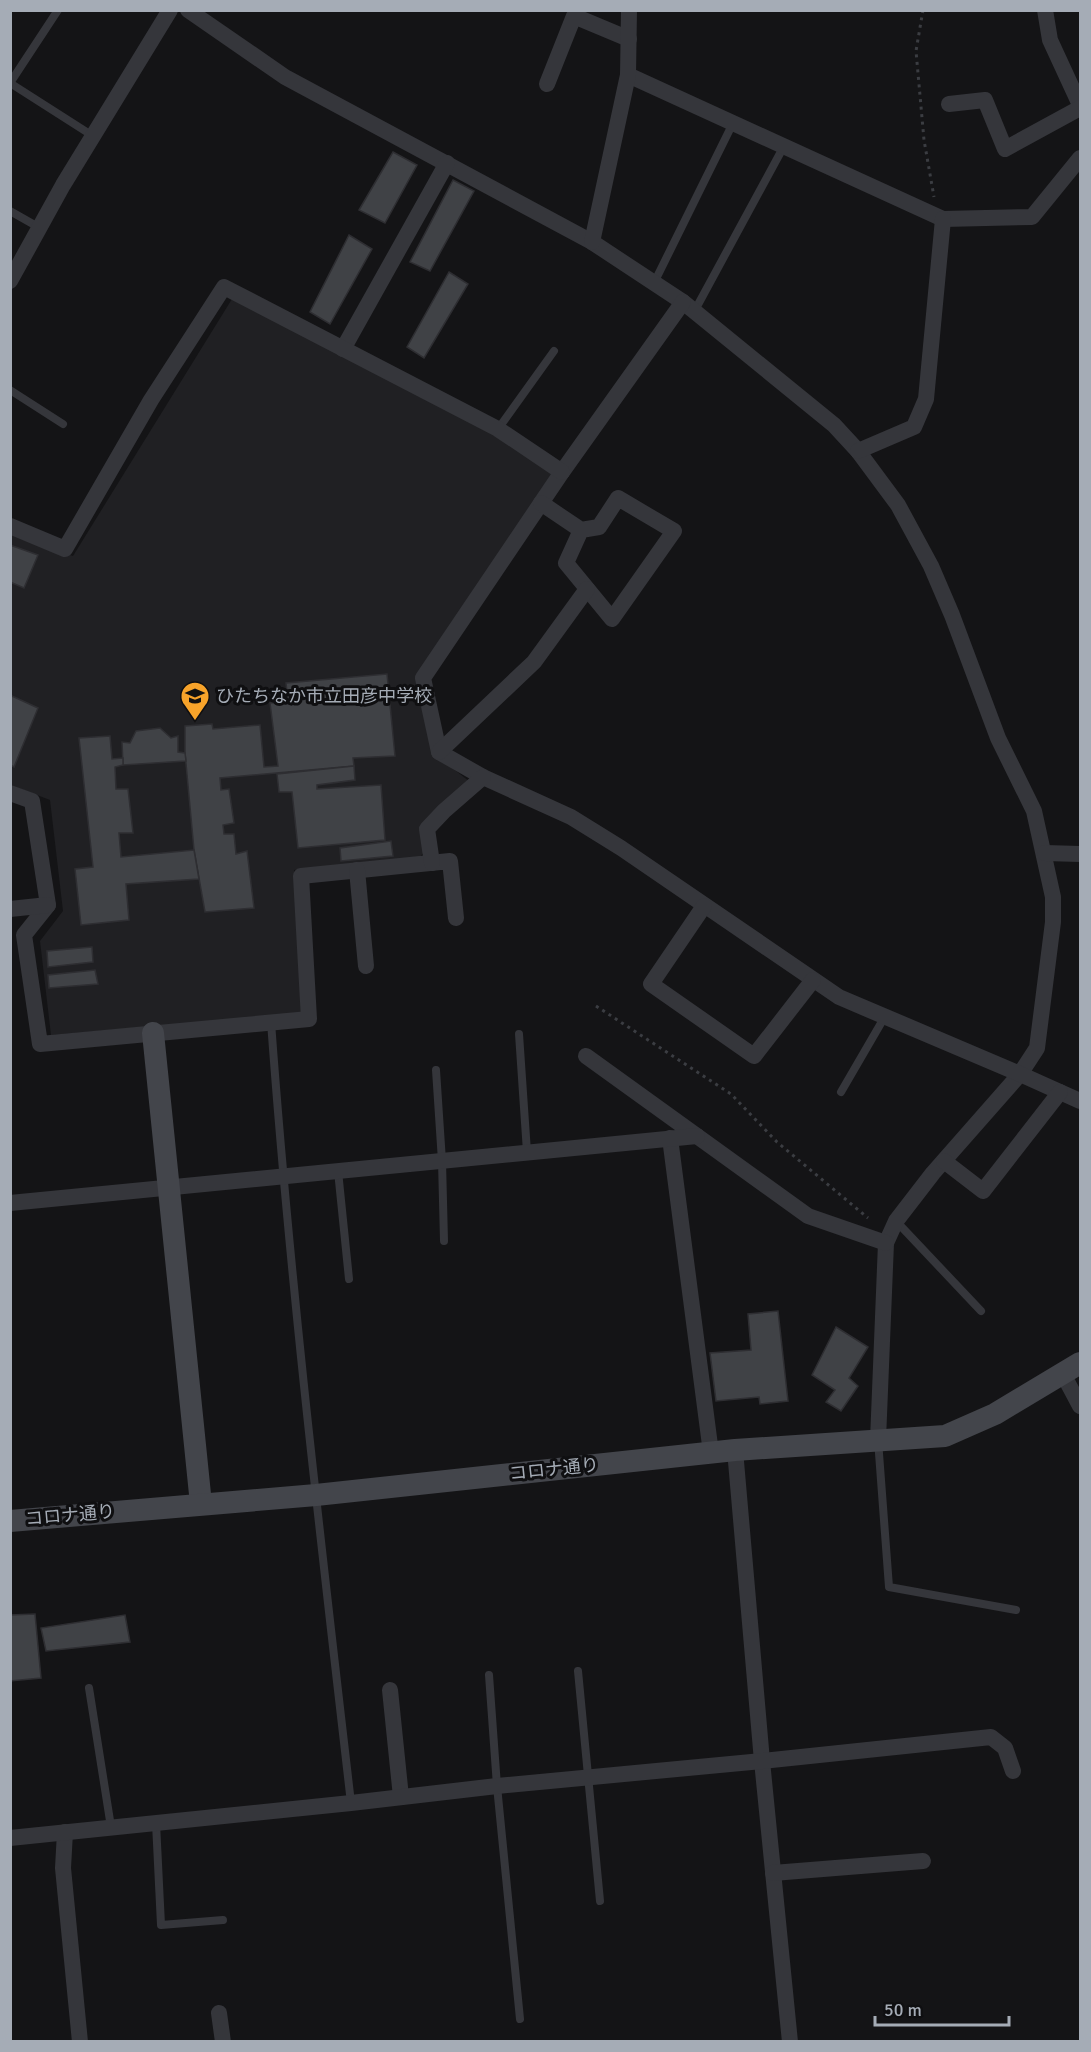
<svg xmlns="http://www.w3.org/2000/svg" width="1091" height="2052" font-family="Signika,'Noto Sans JP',sans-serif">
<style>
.built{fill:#202023}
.building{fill:#404246;stroke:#2e2e32;stroke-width:1.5}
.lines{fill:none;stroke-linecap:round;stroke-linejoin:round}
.path{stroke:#3b3d42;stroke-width:3;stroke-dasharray:3 4.5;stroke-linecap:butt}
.lane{stroke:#35363b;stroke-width:8}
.street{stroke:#35363b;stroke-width:16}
.secondary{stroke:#43454b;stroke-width:22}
.labels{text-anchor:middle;stroke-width:6;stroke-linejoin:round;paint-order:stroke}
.poi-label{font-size:18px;fill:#a5acb6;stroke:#0f0f11;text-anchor:start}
.street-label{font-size:18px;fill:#a5acb6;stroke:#0f0f11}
</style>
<rect width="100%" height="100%" fill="#141416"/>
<!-- built -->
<path class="built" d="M232,299l263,133 60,43 -137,203 14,74 38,30 -46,40 1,29 -8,9 -123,10 11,143 -254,22 -11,-94 23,-30 -13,-111 -39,-15 -1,-251 63,22z"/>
<!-- building -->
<g class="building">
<path d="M393,152l24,13 -32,58 -26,-13z"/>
<path d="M453,180l21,11 -44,80 -20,-9z"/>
<path d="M349,235l23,14 -42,75 -20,-12z"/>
<path d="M449,272l19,12 -44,74 -17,-11z"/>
<path d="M10,545l28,10 -14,33 -14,-6z"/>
<path d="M387,674l8,82 -42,2 1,8 -134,12 1,12 8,-1 5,34 -11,2 1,9h10l2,20 11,-3 7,57 -49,4 -11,-62 -9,-97v-27l27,-2 1,5 47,-4 4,42 14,-1 -8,-63 18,-1 -2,-19z"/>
<path d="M12,696l26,12 -24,59 -4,-2v-65z"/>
<path d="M160,728l11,10 7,-2v16l7,1 1,8 -63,4 -1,-23 8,1 6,-12z"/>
<path d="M110,736l2,23 11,-1v7l-8,2 1,22h12l5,44h-14l2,24 73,-7 5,29 -73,5 3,36 -48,5 -6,-56 18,-2 -14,-129z"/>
<path d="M354,766l1,14 -38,5v4l64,-4 4,55 -87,8 -6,-56h-13l-2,-18z"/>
<path d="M391,841l2,15 -52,5 -1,-13z"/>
<path d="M92,947l1,15 -45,5 -1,-16z"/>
<path d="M95,970l3,14 -49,4 -1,-13z"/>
<path d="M778,1311l10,90 -28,3 -1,-7 -43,4 -6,-48 41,-3 -3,-36z"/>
<path d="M836,1327l32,20 -19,31 9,8 -17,25 -15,-9 9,-12 -23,-15z"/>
<path d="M35,1614l6,64 -31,3v-66z"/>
<path d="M125,1615l5,27 -84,9 -5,-23z"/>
</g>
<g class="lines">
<!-- path -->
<g class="path">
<path d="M923,10l-7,41 8,89 10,57"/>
<path d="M596,1006l135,88 46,48 91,76"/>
</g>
<!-- lane -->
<g class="lane">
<path d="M10,83l83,53"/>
<path d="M10,83l48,-73"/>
<path d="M10,211l30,17"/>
<path d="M654,283l79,-160"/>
<path d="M694,312l90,-166"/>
<path d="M10,390l53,34"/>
<path d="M498,429l56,-78"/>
<path d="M271,1022c19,261 50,521 80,781"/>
<path d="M519,1034l8,118"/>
<path d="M436,1070l6,91 2,80"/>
<path d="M841,1092l43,-74"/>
<path d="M338,1171l11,108"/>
<path d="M896,1221l85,90"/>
<path d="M878,1440l11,147 127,23"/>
<path d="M578,1671l22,230"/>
<path d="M489,1675l8,111 23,233"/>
<path d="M89,1688l22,139"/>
<path d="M156,1823l5,102 62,-5"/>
</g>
<!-- street -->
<g class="street">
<path d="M188,10l97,67 307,165 91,60 151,123 24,26 40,54 33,61 21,49 46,123 36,73 19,86v25l-16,126 -17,26 -87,99 -37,48 -10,22 -8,197"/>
<path d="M1045,10l5,30 30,65"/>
<path d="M628,75l315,144 89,-2 48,-59"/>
<path d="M547,84l27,-68 55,23"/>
<path d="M949,104l36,-4 20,49 75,-41"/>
<path d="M592,242l36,-167 1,-65"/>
<path d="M10,281l53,-96 107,-175"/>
<path d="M683,302l-121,170 -139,206 16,74 44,25 88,40 50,31 218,149 181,77 60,27"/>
<path d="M343,349l104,-186"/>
<path d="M858,451l56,-24 12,-28 17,-180"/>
<path d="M541,503l40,27 18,-3 19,-29 56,33 -62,88 -46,-56 15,-33"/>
<path d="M10,526l55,23 86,-149 73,-113 274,142 64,43"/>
<path d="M439,752l95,-90 53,-73"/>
<path d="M10,793l22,8 16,104 -24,30 16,109 269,-25 -8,-143 149,-15 6,57"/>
<path d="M1045,853l35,1"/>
<path d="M432,863l-5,-34 17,-18 39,-34"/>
<path d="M357,870l9,96"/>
<path d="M704,906l-53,78 103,72 59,-76"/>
<path d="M10,909l38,-4"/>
<path d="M586,1056l222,160 78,27"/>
<path d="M670,1138l41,315"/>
<path d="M944,1161l39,30 77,-99"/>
<path d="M10,1203l687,-67"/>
<path d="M1063,1374l17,32"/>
<path d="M735,1450l27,311 28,281"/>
<path d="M390,1690l11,107"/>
<path d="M65,1832l-2,36 17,174"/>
<path d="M10,1838l341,-35 146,-17 265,-25 229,-24 14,11 8,23"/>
<path d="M773,1873l150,-12"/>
<path d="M219,2013l4,29"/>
</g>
<!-- secondary -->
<g class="secondary">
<path d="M153,1033l48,471"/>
<path d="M10,1521l306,-26 419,-45 210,-14 50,-22 85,-51"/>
</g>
</g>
<!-- icons -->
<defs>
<g id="school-pin" transform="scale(1.5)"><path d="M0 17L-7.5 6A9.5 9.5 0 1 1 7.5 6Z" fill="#f7a32a" stroke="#0f0f11"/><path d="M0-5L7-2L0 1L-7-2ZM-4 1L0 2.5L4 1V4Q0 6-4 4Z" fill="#111"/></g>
</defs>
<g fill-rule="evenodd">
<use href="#school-pin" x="195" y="696"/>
</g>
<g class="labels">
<!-- poi labels -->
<g class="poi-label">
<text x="216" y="702">ひたちなか市立田彦中学校</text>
</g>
<!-- street labels -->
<g class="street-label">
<text transform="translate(554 1469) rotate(-6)" y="6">コロナ通り</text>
<text transform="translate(70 1515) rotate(-5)" y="6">コロナ通り</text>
</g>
</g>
<!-- border -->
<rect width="1091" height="2052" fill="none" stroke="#a5acb6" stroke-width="24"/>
<!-- scale -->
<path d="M875 2016v9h134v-9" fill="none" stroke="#a5acb6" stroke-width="3"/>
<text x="884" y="2016" font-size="18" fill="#a5acb6" stroke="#0f0f11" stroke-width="4.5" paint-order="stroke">50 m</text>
</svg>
